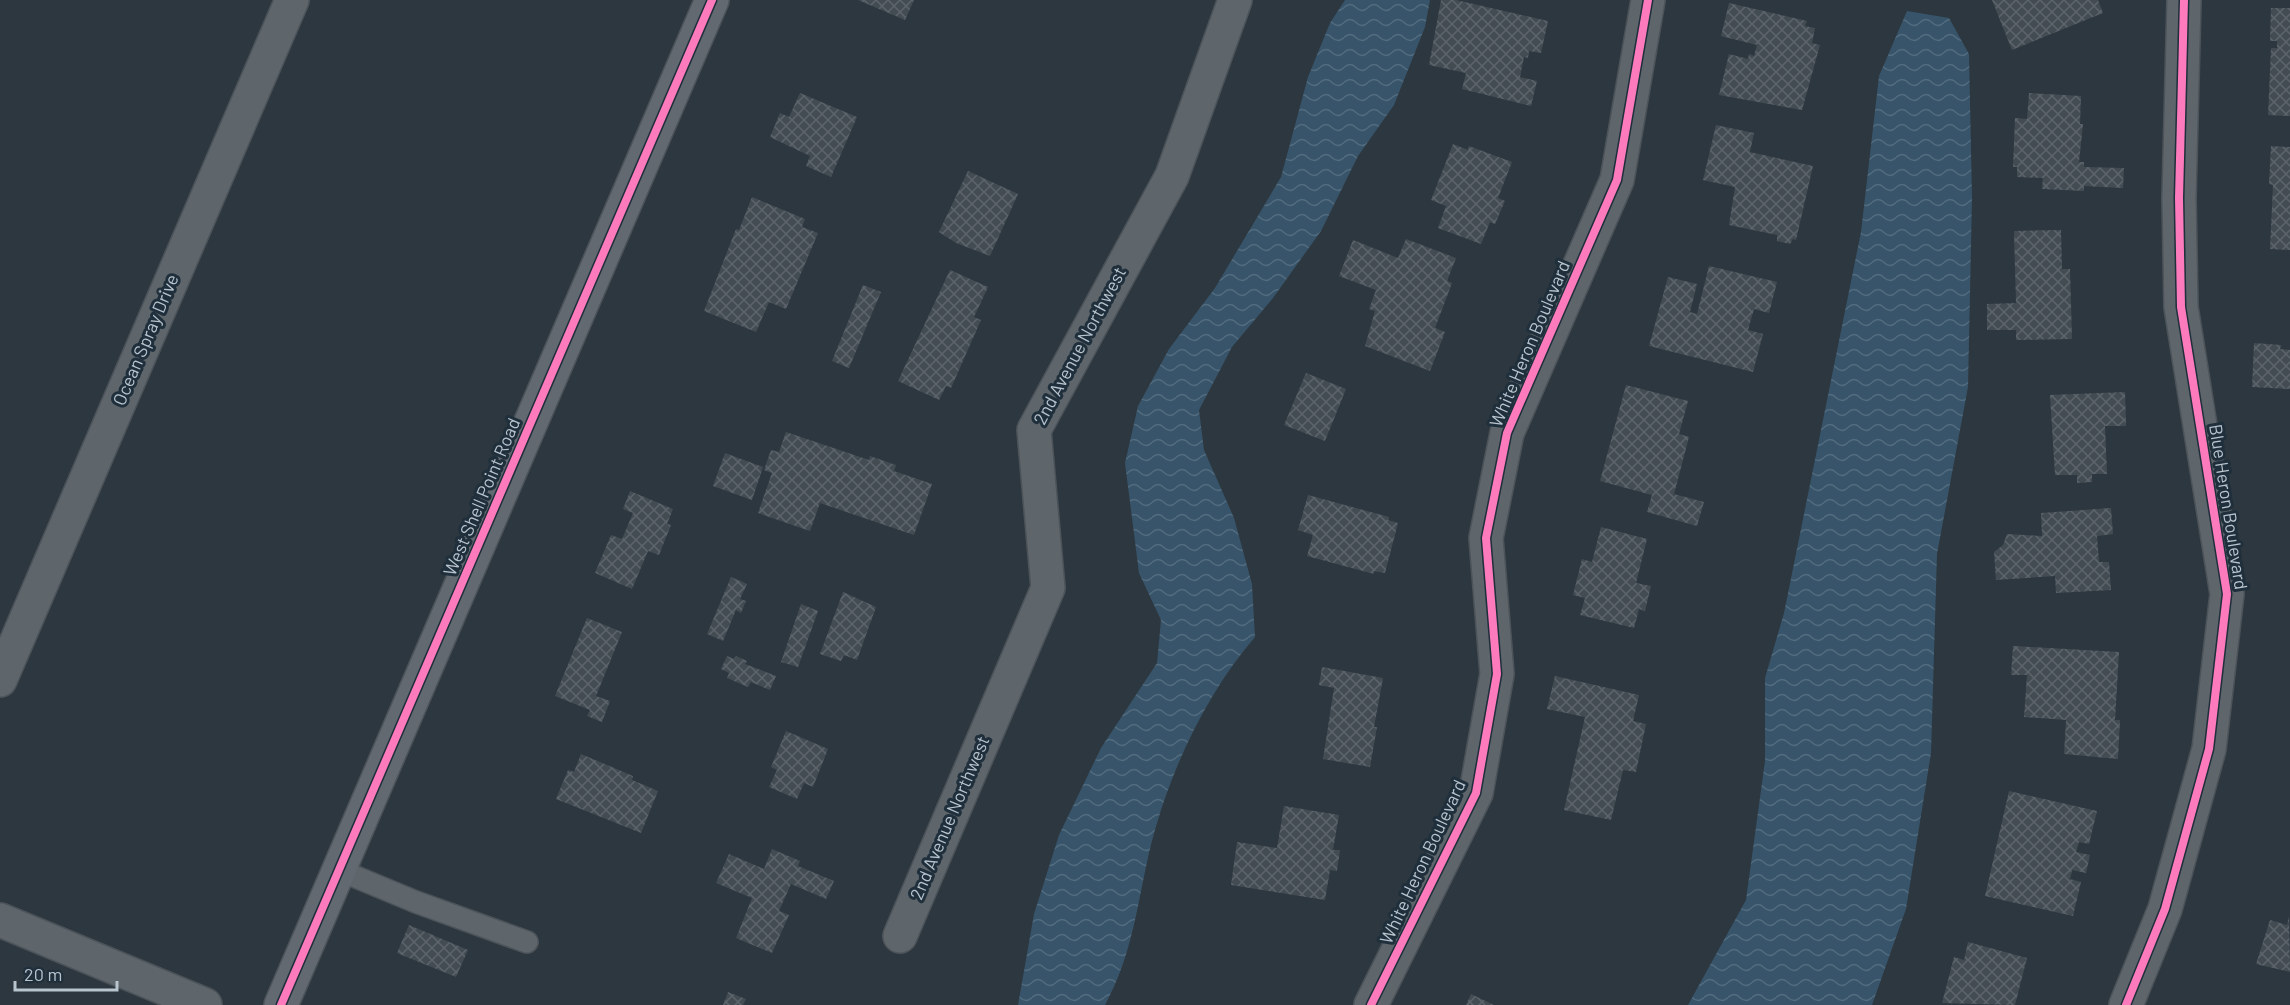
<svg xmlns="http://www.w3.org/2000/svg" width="2290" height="1005" font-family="Barlow,sans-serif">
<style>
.water{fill:url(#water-waves)}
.building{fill:url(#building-cross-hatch)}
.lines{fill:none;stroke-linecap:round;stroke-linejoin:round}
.lane-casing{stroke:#4c5359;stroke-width:24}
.street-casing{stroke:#4c5359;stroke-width:36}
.secondary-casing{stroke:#4c5359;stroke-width:36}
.lane{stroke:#5e656b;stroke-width:21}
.street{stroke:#5e656b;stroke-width:33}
.secondary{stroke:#626970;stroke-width:33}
.cycleway-casing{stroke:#1f2f3b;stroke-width:11}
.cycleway{stroke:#fd7abc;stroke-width:8}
.labels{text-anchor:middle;stroke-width:6;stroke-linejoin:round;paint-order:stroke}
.street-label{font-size:18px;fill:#b8c4ce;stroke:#1f2f3b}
</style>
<defs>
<pattern id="water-waves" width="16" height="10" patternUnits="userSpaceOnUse" patternTransform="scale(1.5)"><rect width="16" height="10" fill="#37546a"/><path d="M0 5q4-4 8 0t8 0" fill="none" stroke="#526b7e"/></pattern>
<pattern id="building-cross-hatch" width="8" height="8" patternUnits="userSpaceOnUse" patternTransform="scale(1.5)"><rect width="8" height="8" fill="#444c53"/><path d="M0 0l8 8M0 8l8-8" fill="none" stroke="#5d646b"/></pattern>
</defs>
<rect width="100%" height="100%" fill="#2d373f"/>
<!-- water -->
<g class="water">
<path d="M1345,0h85l-5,27 -31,78 -36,51 -37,75 -48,67 -41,49 -33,63 5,40 30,68 18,66 3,53c-51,59 -88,140 -106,216 -12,53 -17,103 -44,152h-87l16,-91 25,-79 42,-87 56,-85 4,-43 -22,-47 -14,-110 13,-57 31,-57 46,-61 66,-111 27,-100 22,-54z"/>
<path d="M1907,11l42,7 20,36 3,144 -4,189 -31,167 -6,199 -25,156 -34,96h-184l58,-105 19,-139v-83l19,-65 77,-381 18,-156z"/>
</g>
<!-- building -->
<g class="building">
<path d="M858,0h56l-9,20z"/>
<path d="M1441,0h15l92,21 -7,32 -12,-2 -1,7 -4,-1 -4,20 17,4 -6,25 -69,-17 4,-16 -37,-8z"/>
<path d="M1992,0h106l5,13 -91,37z"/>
<path d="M1729,3l78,18 -2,5 10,2 -3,15 8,2 -18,65 -83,-15 10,-41 19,5 1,-5 5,2 3,-11 -36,-9z"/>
<path d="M2271,8h19v108l-22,-1 3,-67h6v-7h-7z"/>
<path d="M800,93l57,24 -26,60 -25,-11 4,-10 -40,-19 10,-24 9,4z"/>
<path d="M2029,93l52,3 -1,28h3l-4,38h5v5l40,1 -1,20 -39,-2v5l-42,-2 1,-11 -26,-1v-10h-4l2,-49 12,1z"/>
<path d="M1716,125l38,8 -4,19 63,14 -17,74 -3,-1 -3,5 -13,-3v-6l-48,-10 6,-38 -32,-7z"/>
<path d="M1453,144l15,6 1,-4 43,16 -14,36 7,3 -10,23 -5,-2 -9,22 -43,-16 8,-22 -15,-6z"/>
<path d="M2271,146l19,1v103l-20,-1 3,-64 -4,-1z"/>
<path d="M968,171l50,23 -28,62 -34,-13 -17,-11z"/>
<path d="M752,197l53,22 -3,8 16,6 -32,76 -17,-7 -13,30 -52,-21 32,-82 3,1z"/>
<path d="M2061,230l1,39h8l2,70 -56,1v-10h-29v-26l29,-1 -2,-72z"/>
<path d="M1406,239l50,19 -9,23 5,2 -17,45 10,4 -15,39 -65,-25 10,-35 -6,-2 7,-19 -37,-14 14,-36 45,18z"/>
<path d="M1709,266l68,16 -8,31 -15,-4 -6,21 15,4 -10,38 -104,-26 19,-69 29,7 -7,28 7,2z"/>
<path d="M950,270l38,17 -14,30 7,3 -30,68 -5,-2 -7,14 -41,-19z"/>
<path d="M863,285l18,7 -32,76 -17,-7z"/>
<path d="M2254,343l27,2 -1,4 10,1v39l-38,-2z"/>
<path d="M1306,373l40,16 -21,52 -41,-16z"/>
<path d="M1626,385l62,16 -9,33 10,3 -15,57 30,8 -7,24 -50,-14 5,-17 -52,-14z"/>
<path d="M2125,392l1,34h-21l2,48h-15v8l-15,1v-8h-22l-5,-80z"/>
<path d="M786,432l83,28 1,-4 26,9 -2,6 38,13 -18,51 -94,-32 -10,28 -52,-18 14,-40 -8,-3 7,-20 8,2z"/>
<path d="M725,453l38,14 -11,33 -39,-14z"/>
<path d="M630,491l43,18 -6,15 4,1 -12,30 -11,-4 -16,38 -37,-16 16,-38 11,4 11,-26 -10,-4z"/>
<path d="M1308,495l81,22 -1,3 10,3 -13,50 -11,-2v3l-67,-18 6,-21 -15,-5z"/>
<path d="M2111,508l2,26 -16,2 2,26h10l2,28 -55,3 -1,-17 -59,4 -2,-28 9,-7 4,-11 35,2 -1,-23z"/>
<path d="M1601,527l46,12 -11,44 15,3 -6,25 -6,-2 -5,19 -54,-13 5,-17 -12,-3 9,-36 10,3z"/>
<path d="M731,577l16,7 -7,15 6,2 -5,12 -5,-3 -13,31 -16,-7z"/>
<path d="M843,592l33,15 -19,53 -13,-5 -3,6 -21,-7z"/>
<path d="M801,604l17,7 -20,56 -17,-5z"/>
<path d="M587,618l35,14 -26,64 14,5 -8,21 -15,-6 3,-6 -35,-14z"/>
<path d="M2013,646l106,6 -4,68h5l-2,39 -54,-5 2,-34 -42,-3 3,-42h-16z"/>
<path d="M727,656l7,3 2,-3 11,5 -2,3 31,12 -6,14 -19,-8 -3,5 -21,-9 2,-5 -8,-4z"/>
<path d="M1322,667l61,11 -9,49h3l-7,40 -47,-8 11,-71 -15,-3z"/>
<path d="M1555,676l84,19 -6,26 13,3 -10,48 -13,-2 -12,50 -47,-10 21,-93 -38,-8z"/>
<path d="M786,731l42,18 -15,38 -9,-4 -7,16 -28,-12 8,-17 -6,-3z"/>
<path d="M581,754l52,22 -1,4 26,11 -17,42 -85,-34 12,-29 6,2z"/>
<path d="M2009,791l88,20 -8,33 -10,-2 -3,10 14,3 -4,18 -14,-3 -2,9 11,3 -8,34 -88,-20z"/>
<path d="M1284,806l55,9 -6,35h7l-3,21 -7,-1 -5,30 -94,-15 6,-43 40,6z"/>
<path d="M772,849l28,12 -2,5 36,15 -8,18 -35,-15 -12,27 10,4 -17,38 -36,-15 16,-40 -36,-15 13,-29 35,15z"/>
<path d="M2289,916l1,56 -34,-8 14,-44 17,5z"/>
<path d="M409,925l59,25 -12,27 -59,-24z"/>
<path d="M1968,942l59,16 -12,47 -73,-2 12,-46 10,3z"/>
<path d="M728,992l18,7 -3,6h-20z"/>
<path d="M1471,994l23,11h-28z"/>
</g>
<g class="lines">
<!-- lane casing -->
<g class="lane-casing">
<path id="lane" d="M339,870l77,32 111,40"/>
</g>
<!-- street casing -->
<g class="street-casing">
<g id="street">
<path d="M0,680l292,-680"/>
<path d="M0,920l205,85"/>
<path d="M900,936l148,-348 -14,-158 138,-254 63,-176"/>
<path d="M1371,1005l105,-212 21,-119 -11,-136 21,-105 110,-253 31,-180"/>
<path d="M2126,1005l39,-96 44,-160 18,-155 -46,-287 -2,-109 5,-198"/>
</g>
</g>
<!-- secondary casing -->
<g class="secondary-casing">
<path id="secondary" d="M281,1005l431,-1005"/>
</g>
<!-- lane -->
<use href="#lane" class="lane"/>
<!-- street -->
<use href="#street" class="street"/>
<!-- secondary -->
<use href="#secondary" class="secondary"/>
<!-- cycleway casing -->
<g class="cycleway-casing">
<g id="cycleway">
<path d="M281,1005l431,-1005"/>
<path d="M1371,1005l105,-212 21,-119 -11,-136 21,-105 110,-253 31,-180"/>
<path d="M2126,1005l39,-96 44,-160 18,-155 -46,-287 -2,-109 5,-198"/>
</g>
</g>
<!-- cycleway -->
<use href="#cycleway" class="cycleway"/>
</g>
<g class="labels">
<!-- street labels -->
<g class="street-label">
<text transform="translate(146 340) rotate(-67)" y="6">Ocean Spray Drive</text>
<text transform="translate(1530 344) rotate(-67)" y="6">White Heron Boulevard</text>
<text transform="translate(1080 346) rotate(-62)" y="6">2nd Avenue Northwest</text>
<text transform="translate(482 497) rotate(-67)" y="6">West Shell Point Road</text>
<text transform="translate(2228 507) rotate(81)" y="6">Blue Heron Boulevard</text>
<text transform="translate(950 818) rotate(-67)" y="6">2nd Avenue Northwest</text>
<text transform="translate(1423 862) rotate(-65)" y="6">White Heron Boulevard</text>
</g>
</g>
<!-- scale -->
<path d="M15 981v9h102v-9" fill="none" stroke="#b8c4ce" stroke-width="3"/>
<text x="24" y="981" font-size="18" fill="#b8c4ce" stroke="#1f2f3b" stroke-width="4.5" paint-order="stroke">20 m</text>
</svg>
